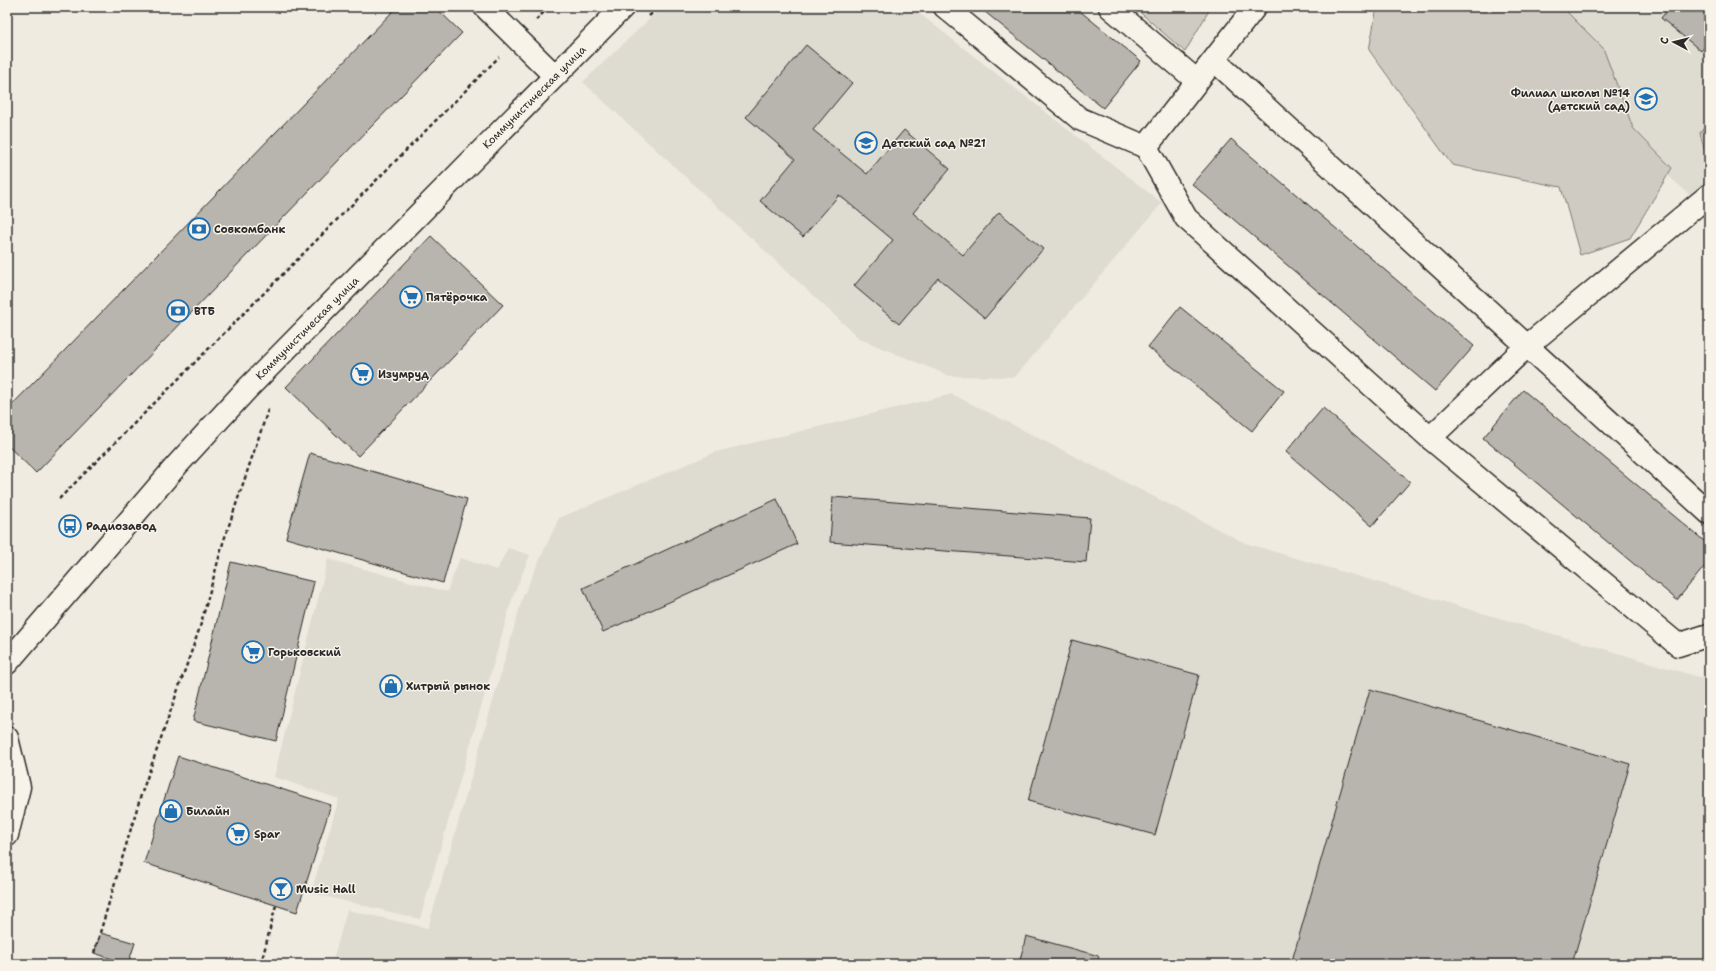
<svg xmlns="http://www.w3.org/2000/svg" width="1716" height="971" font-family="'Shantell Sans',sans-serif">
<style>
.built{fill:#dedbd1}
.green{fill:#cfcbc2;stroke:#7d7b76}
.building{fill:#b8b5ae;stroke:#2b2b2b}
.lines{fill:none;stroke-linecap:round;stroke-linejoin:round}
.minor-casing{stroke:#2b2b2b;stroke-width:25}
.path{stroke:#2b2b2b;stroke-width:2.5;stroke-dasharray:4 3;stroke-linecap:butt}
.minor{stroke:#f7f3e8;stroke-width:22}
.labels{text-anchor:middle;stroke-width:3;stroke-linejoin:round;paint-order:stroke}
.poi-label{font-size:11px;font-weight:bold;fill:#2b2b2b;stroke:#f7f3e8;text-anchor:start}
.street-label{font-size:11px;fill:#2b2b2b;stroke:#f7f3e8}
</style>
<rect width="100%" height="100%" fill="#efebe0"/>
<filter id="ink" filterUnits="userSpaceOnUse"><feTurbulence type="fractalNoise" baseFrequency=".025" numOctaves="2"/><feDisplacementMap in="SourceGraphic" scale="8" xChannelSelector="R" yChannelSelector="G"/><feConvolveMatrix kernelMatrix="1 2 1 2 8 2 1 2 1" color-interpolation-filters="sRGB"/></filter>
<g filter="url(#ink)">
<!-- built -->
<g class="built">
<path d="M662,7h249l251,196 -147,174 -65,-1 -90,-37 -277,-257z"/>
<path d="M1478,7h231v185l-10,11z"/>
<path d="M952,394l293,149 464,137v284h-1377l15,-54 81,18 95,-332 36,-78 157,-66z"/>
<path d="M508,548l22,7 -17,41 -93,323 -109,-26 28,-94 -65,-22 54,-218 119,33 13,-34 37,12z"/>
</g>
<!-- green -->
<g class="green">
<path d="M1134,7h77l-26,45z"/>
<path d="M1377,7h185l41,41 30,80 39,40 -42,70 -50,17 -19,-68 -109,-22 -83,-115z"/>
<path d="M1709,121v47l-9,-35z"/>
</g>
<!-- building -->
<g class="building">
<path d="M397,7h38l27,26 -426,440 -29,-28v-35z"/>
<path d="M979,7h96l66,54 -38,47z"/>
<path d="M1670,7h30l9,7v28l-8,9 -40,-33z"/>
<path d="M806,45l46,38 -39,47 54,44 37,-44 46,39 -37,44 50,42 36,-43 44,37 -58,69 -47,-40 -39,46 -45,-38 39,-46 -54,-45 -36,42 -43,-36 35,-42 -49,-42z"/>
<path d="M1231,139l243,207 -39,45 -243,-207z"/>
<path d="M431,236l72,69 -145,151 -72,-69z"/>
<path d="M1180,307l104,84 -32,40 -104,-84z"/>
<path d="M1523,390l186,155v16l-32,39 -194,-162z"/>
<path d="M1323,408l87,74 -38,44 -86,-74z"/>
<path d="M310,453l157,46 -24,84 -157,-45z"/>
<path d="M833,497l257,21 -4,44 -256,-20z"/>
<path d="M777,499l20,45 -194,88 -20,-44z"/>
<path d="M231,562l83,20 -38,159 -83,-20z"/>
<path d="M1072,640l127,35 -44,160 -127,-34z"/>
<path d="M1370,689l260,75 -58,200h-281z"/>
<path d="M178,756l153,49 -34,107 -153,-49z"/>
<path d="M101,933l34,10 -7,21 -34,-11z"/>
<path d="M1026,936l73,20 -2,8h-78z"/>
</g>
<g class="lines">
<!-- minor casing -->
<g class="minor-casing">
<g id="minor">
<path d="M485,7l70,69"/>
<path d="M945,7l135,112 66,28"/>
<path d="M1110,7l87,74"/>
<path d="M1214,60l313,286 -97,92 -244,-220 -40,-71 109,-140"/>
<path d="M1709,195l-182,151 182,167"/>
<path d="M1430,438l248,207 31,-10"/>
<path d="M7,663l170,-198 69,-75 377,-383"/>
<path d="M7,738l12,49 -12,48"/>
</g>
</g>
<!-- path -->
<g class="path">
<path d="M649,16l10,-9"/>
<path d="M536,20l13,-13"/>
<path d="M59,499l440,-442"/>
<path d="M94,953l47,-158 59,-168 23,-84 46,-136"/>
<path d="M261,964l15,-59"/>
</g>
<!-- minor -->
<use href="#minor" class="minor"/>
</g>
</g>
<!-- icons -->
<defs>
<g id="school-ring" transform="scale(1.15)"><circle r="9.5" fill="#f7f3e8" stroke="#1f6fb2" stroke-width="1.5"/><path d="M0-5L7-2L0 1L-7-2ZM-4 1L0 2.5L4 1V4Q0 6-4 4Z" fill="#1f6fb2"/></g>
<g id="bank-ring" transform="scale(1.15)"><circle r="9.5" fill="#f7f3e8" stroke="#1f6fb2" stroke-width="1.5"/><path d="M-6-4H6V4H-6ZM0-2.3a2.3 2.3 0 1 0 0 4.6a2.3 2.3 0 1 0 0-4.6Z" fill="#1f6fb2"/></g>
<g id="supermarket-ring" transform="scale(1.15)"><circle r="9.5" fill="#f7f3e8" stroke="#1f6fb2" stroke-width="1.5"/><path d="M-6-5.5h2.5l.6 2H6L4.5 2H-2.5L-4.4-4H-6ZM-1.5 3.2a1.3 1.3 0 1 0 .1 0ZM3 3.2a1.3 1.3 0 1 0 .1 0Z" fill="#1f6fb2"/></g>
<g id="bus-ring" transform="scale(1.15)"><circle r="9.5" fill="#f7f3e8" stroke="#1f6fb2" stroke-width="1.5"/><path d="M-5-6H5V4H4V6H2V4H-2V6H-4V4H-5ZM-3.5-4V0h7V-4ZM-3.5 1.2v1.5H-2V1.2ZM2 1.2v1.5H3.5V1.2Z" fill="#1f6fb2"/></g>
<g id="shop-ring" transform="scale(1.15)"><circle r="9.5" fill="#f7f3e8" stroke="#1f6fb2" stroke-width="1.5"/><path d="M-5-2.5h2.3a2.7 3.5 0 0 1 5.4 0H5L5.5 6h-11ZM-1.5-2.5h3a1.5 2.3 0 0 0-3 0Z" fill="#1f6fb2"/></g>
<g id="bar-ring" transform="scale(1.15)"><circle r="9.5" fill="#f7f3e8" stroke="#1f6fb2" stroke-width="1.5"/><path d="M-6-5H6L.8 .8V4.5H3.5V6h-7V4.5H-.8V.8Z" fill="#1f6fb2"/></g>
</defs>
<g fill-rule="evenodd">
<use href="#school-ring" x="1646" y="99"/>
<use href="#school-ring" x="866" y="143"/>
<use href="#bank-ring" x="199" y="229"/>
<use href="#supermarket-ring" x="411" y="297"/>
<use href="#bank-ring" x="178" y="311"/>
<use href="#supermarket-ring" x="362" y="374"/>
<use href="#bus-ring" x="70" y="526"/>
<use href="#supermarket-ring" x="253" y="652"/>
<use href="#shop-ring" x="391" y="686"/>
<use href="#shop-ring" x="171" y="811"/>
<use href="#supermarket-ring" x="238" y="834"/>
<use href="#bar-ring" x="281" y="889"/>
</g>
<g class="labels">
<!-- poi labels -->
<g class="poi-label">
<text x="1630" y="97" text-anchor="end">Филиал школы №14<tspan x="1630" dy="13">(детский сад)</tspan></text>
<text x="882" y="147">Детский сад №21</text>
<text x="214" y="233">Совкомбанк</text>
<text x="426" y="301">Пятёрочка</text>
<text x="194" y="315">ВТБ</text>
<text x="378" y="378">Изумруд</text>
<text x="86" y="530">Радиозавод</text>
<text x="268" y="656">Горьковский</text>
<text x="406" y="690">Хитрый рынок</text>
<text x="186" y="815">Билайн</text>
<text x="254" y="838">Spar</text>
<text x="296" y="893">Music Hall</text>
</g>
<!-- street labels -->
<g class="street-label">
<text transform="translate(534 97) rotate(-45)" y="4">Коммунистическая улица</text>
<text transform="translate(307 328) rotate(-45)" y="4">Коммунистическая улица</text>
</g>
</g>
<!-- margin -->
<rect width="1716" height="971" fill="none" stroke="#f7f3e8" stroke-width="24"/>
<rect x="12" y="12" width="1692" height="947" fill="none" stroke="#2b2b2b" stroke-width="1.5" filter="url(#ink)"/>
<!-- north arrow -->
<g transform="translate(1674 42) rotate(277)" stroke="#f7f3e8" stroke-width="3" paint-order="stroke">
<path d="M0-3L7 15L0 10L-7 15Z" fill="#2b2b2b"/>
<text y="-6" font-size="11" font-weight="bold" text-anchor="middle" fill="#2b2b2b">С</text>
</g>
</svg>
